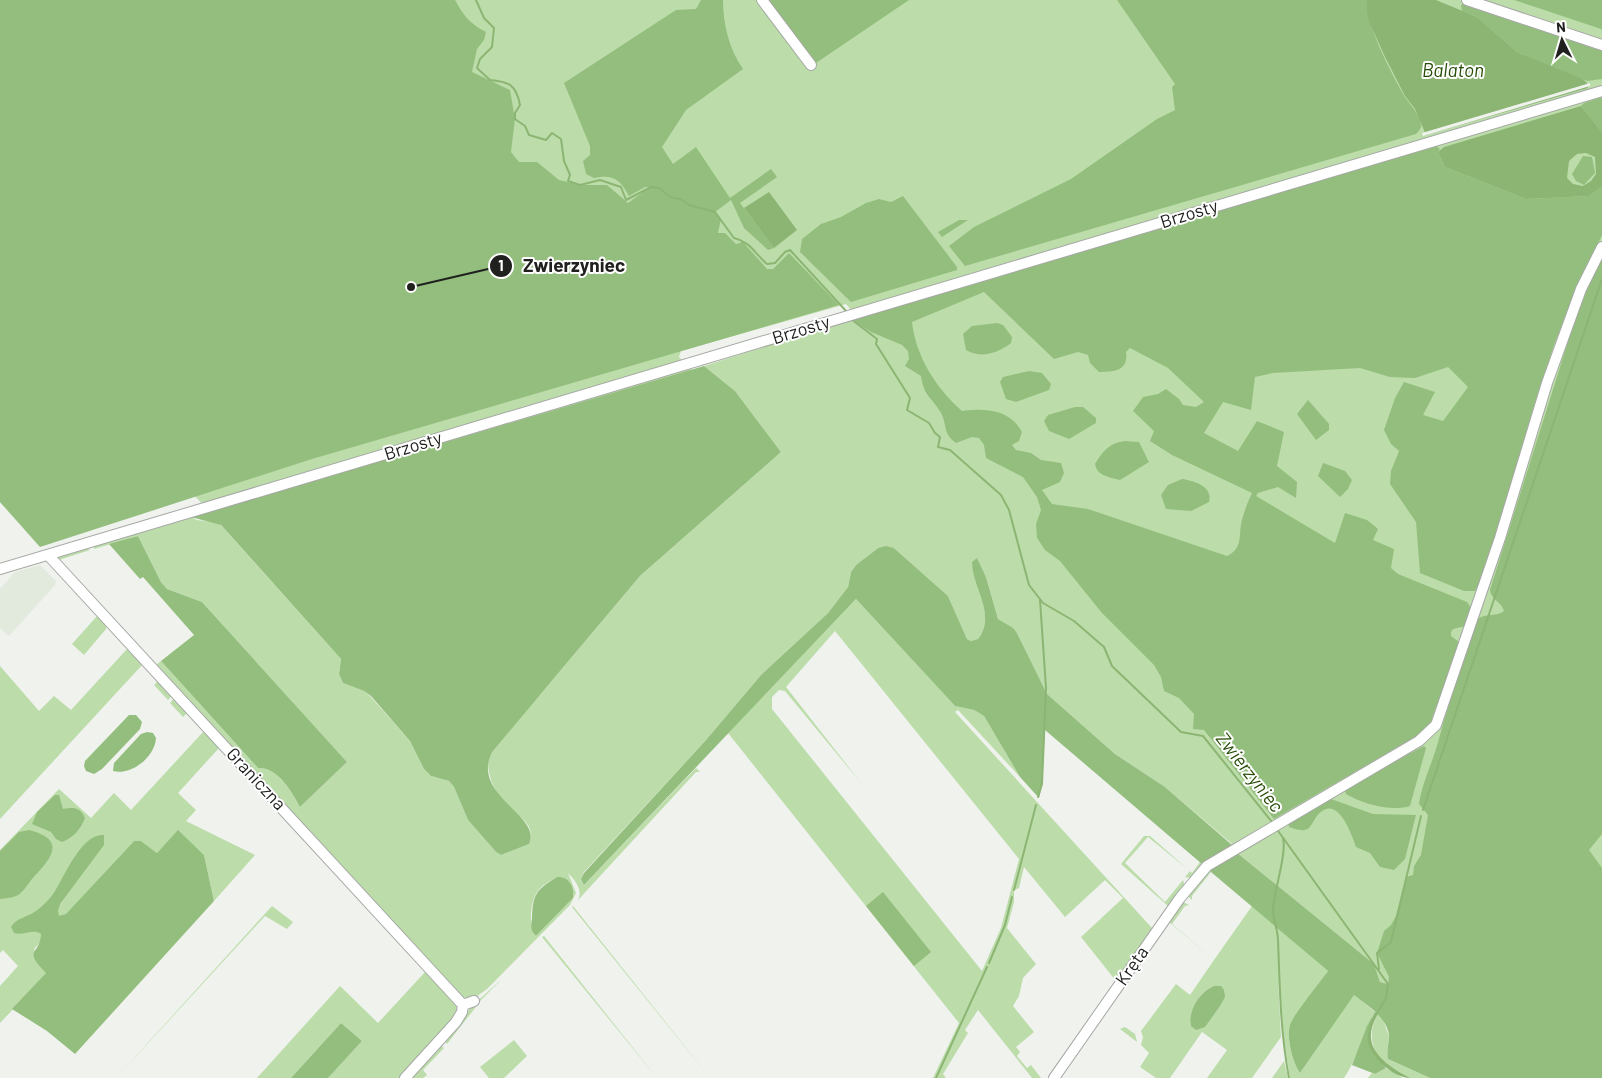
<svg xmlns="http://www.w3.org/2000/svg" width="1602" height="1078" font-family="Barlow,sans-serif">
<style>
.built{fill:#e2eade}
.green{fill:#bcddaa;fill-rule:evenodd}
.forest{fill:#94be7d;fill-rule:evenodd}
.water{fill:#8cb574;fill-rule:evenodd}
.pier{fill:#eff2ed}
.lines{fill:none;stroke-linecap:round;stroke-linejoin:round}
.stream{stroke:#8cb574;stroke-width:2}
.minor-casing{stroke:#a5a8a4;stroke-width:12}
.minor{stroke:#fff;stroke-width:10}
.labels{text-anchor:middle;stroke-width:4;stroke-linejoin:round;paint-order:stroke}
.street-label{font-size:18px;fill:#20211f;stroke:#fff}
.water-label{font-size:19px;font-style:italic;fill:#264c05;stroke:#fff}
.leader{fill:none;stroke:#20211f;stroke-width:2}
.callout-dot{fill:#20211f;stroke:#fff;stroke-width:2}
.mark-label{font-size:15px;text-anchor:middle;font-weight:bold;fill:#fff}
.callout-label{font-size:19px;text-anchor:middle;font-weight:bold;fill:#20211f;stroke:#fff;stroke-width:4;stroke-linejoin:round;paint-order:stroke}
</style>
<rect width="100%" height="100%" fill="#eff2ed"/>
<!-- built -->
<path class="built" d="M40,565l16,16 -1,4 -46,51 -9,-8v-39l15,-17z"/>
<!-- green -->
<g class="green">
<path d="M0,0h1602v1078h-149l-70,-59 6,18 -2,16 1,6 42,19c-6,0 -15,0 -20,0 -29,-7 -49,-37 -32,-64l4,4c14,-17 21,-19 7,-38l-1,4 -8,-2 -6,-18 -138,-112 -24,15 -1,5 -19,24v4l-6,-6 24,-28 69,-40 -5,-6 -62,38 -20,20 -7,-1 5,-6 -42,-34 -23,26 40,39 18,-22 2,7 -24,35 -5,2 12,-18 -47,-42 23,-28h6l42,37 8,-11 4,1 28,-19 -67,-57 -50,-33 -68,-60 -30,-61 -19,-14 -12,-42 -9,-18 -4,3c-1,26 24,52 5,77l-7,2 -4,-2 -19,-43 -54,-48h-16l-22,17 -5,7 -3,15 -20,26 -67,62 -55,65 -122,132 -3,7 3,6 112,-117 4,4h-4l-118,128c5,-10 -3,-20 -10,-27l8,20 -6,12 -83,84 -14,10 -11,-2 -330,-355 1,-3 23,26 5,-4 97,107c20,-1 34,24 42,39l47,-45 -145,-160 -35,-13 -6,-7 -23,-46 -44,13v-3l97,-29 6,3 22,3 122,136 -2,15 4,9 21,8 6,5 40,45 14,28 7,7 18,5 5,6 14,33 28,32 5,3 28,-11c9,-19 -13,-29 -23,-40 -11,-12 -18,-26 -18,-42l-20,24 -275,-292 -153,52 -40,-44zM846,304l19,23 -14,-8 -147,47 31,25 46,61 -141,124 -105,125 102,-135 139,-111 -97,-98 2,-6zM557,877c12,-1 18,10 16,21l-37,38c-8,-9 -6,-35 2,-45 4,-6 12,-10 19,-14z"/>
<path d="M85,547l5,3 -31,10 70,75 -71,-75 2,-5z"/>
<path d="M856,599l99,107 19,4 10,6 36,61 -62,-67 -3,2 197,216 1,3 -43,62 -2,-1 8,-11 -35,-44 42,-39 -18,-18 -40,37 -41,-50 -5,21 -5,2v12l-7,26 29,36 -13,14 -4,18 -6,10 21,26 -18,15 4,5 -3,4 10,12 4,-3 10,13h-9l-54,-68 -13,20 3,3 -25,41 3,4h-13l26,-55 -231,-290zM835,631l184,228 -18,69 -19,43 -210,-262v-12l7,-7 6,1 76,92 -75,-96z"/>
<path d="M98,615l8,7v7l-22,26 -12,-11z"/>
<path d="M128,648l45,46 -5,6 -14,-15 4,-4 -15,-17 -143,155v-153l39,45 15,-15 17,14z"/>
<path d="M176,696l12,16 -5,5 -13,-14z"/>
<path d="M204,731l15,17 -41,45 18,17 -10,11 69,34 -41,46 -10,-46 -26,-24 -21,22 -16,-12h-7l-100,108 13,24 -47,50v-37l18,-20 -15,-16 -3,3v-103l59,-61 32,29 23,-25 17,17z"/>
<path d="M1181,901l8,4 -4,1 -13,18 42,36 38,-54 76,65c-12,17 -28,34 -37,52 -6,12 2,40 9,50l54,-79 21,18c-13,21 -17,46 -31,66h-54l-7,-44 -5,-56 3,59 -29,41h-45l20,-28 -25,-18 -32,46h-14l-16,-11 9,-14 -8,-8 2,-8 -2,-6 35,-47 14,11 24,-35 -45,-38 -109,156z"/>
<path d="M272,906l21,16 -6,7 -22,-13 -149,162z"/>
<path d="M573,906l133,167 4,5 -138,-171z"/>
<path d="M544,936l113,142 -115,-141z"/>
<path d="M426,971l32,31v11l-57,65h-73l34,-37 -21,-18 -50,55h-34l83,-92 38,37z"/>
<path d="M502,979l-20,20 -35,45 -2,-3 27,-35z"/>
<path d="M1125,1027l10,7 2,8 -17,-13z"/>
<path d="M514,1040l13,16 -23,22h-15l-9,-11z"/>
<path d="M440,1045l4,3 -21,22 4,5 -4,3h-13z"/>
<path d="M1284,1061l4,17h-16z"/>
<path d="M1386,1068l17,10h-35l4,-5 3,1z"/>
</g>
<!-- forest -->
<g class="forest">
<path d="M0,0h455c8,15 15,24 31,32l-2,8 -7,9 -5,23 38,18 5,29 -4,33 8,10h18l22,18 21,5h27l21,18 22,-16h-5l-16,9c-9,-17 -16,-22 -35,-18l-8,-4 -3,-13 7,-6v-9l-26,-63 112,-73 20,-1 5,-9h22c0,24 6,49 20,69l-57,41 -24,37 11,17 23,-17 34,51 41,-29 6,8 -37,26 34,45 -6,2 -24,-22 -13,-28 -16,12 6,7 -3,14h7l11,11 7,-2 24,27h6l16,-16 50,52 -527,154 -272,88 -40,-45z"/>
<path d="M765,0h144l-96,65z"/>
<path d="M1117,0h249c4,33 21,64 37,94 6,10 15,17 18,30 1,4 -2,7 -5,10l-451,132 -16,-20 25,-19 97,-48 86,-60 18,-9 -3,-23 3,-3z"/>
<path d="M1514,0h88v30l-1,-1z"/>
<path d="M1465,3l137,47v29l-15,2 -70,-29 -40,-35 -15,-6 -1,-6z"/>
<path d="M1602,97v35l-21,-26 3,-3z"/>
<path d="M1435,145l5,4 -2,3 7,15 81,32 63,-3 13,-9v48l-32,70 -16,40 -19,57 -51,173 -9,16h-11l-44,-18 -4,-51 -26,-38 1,-13 8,-20 -8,-7 -7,-14 11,-32 9,-16 31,10 -12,23 20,6 25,-34 -20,-20 -33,11 -25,-1 -30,-9 -87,5 -18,4 -4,33 -28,-8 -19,31 34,18 19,-30 27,11 -7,34 20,16 -1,16 -18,-11 -20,6 -2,3 79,47 10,-30 22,7 11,9 -5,11 21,9 -3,19 7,6 69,28 4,6 -5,18 -13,3 -2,3v4l8,6 -1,6 -27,73 -6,10 -151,88 -70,-89 -11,-1 1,-15 -15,-16 -15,-7 -3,-14 -7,-12 -52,-52 -42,-52 -15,-11 -8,-12 -1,-14 5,-14 -4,-13 -14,-20 -37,-19 -2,-13 -5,-7 -7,-1 -16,6c-14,-11 -8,-16 -15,-30 -9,-16 -17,-16 -20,-37l-16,-10 4,-7 -1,-8 -6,-6 -31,-13 -20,-13zM984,292l70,67 24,-7 10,3 2,8 9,9c15,0 30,-1 27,-20l4,-4 38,20 36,34 -8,5 -13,-2 -4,-6 -13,-10 -8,5 -15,3 -10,14 21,20 -4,10 22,14 80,38c-4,8 -8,19 -10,27 -4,14 2,28 -15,36l-139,-47 -36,-5 -10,-14 18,-8 4,-9 -3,-10 -20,-3 -10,-7 -15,-3 -4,-5 7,-4 3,-9c-12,-23 -38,-24 -60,-21 -26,-23 -46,-54 -50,-89z"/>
<path d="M1583,156l9,1 3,16 -11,12 -8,-4 -4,-7z"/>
<path d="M903,196l54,71v3l-106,32 -51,-50 2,-13 19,-15 20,-7 25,-14 13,-4 12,3z"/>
<path d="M959,220h9l-26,17 -4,-5z"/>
<path d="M1602,257v577l-13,16 13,18v210h-172l-42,-19c-2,-8 1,-15 1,-23 -2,-19 -21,-30 -35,-41l-54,78c-7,-10 -14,-35 -10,-48 3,-10 30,-43 38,-54l-117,-99v-3l25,-17 138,112 6,18 8,2 1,-7 -12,-24 7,-22 7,-6 5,-9 10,-39 7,-2 1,-9 7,-11 7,-40 -9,-11c3,-20 11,-36 17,-55 12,-44 26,-87 41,-130 9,-6 20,-2 27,-8 -2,-9 -13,-11 -14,-21l82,-261 16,-42z"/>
<path d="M997,323l6,2 9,12 -1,6c-13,10 -30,16 -45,7l-3,-16 9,-8z"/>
<path d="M704,366l31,25 46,61 -141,124 -148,176c-22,44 51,63 37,92l-28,11 -5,-3 -28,-32 -14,-33 -5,-6 -18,-5 -7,-7 -14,-28 -39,-45 -7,-5 -21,-8 -4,-9 2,-15 -120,-134 -30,-8z"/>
<path d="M1029,371l13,2 9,11 -2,6 -33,12 -10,-3 -6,-17 3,-5z"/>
<path d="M1308,400l21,24v6l-13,10 -19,-26z"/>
<path d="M1075,407h8l13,11v5l-27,16 -20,-8 -5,-10 4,-6z"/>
<path d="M1125,441l14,1 10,20 -29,18c-11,-3 -23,-4 -25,-16 8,-13 14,-21 30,-23z"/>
<path d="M1323,463l22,8 7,9 -4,9 -8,8 -22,-21z"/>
<path d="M1182,479c12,2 31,7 27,23l-18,9 -25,-2 -5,-14 7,-10z"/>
<path d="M138,536l23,46 6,7 35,13 145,160 -47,45c-8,-15 -22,-40 -42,-39l-97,-107 33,-26 -51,-58 -3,2 -31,-35z"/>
<path d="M886,546l8,2 54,48 19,43 4,2 7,-2c19,-25 -6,-51 -6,-77l5,-4 9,19 12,42 15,9 4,5 30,61 68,60 50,33 67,58 -30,19 -157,-134 -3,56 -3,12 -19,-21 -36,-61 -10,-6 -19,-4 -99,-107 -272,286 -3,-6 3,-6 122,-133 55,-65 67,-62 20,-26 3,-15 5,-7 22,-17z"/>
<path d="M129,715h7l6,7 -2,7 -38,40 -8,5 -8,-3 -2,-5 1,-5z"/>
<path d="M147,732l6,1 3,5c-1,19 -25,38 -43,33l1,-8 27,-29z"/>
<path d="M1424,746l2,2 -16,58c-19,6 -47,-2 -64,-12l-1,-3 26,-17z"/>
<path d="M55,795h4l4,14c11,-2 17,-2 22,9 -4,11 -12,20 -23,24l-6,-3 -5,-7 -19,-8 5,-12z"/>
<path d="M1331,799l42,15 43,1 -11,44 -11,11 -14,-3 -10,-14 -14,-6c-5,-14 -19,-55 -39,-31 -4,4 -6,14 -13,14 -4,1 -11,-2 -15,-3l-1,-6z"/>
<path d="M29,830c39,10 22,29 3,49 -4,5 -10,15 -16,17 -5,2 -11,2 -16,3v-48l19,-19z"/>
<path d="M178,830l26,25 10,46 -139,153 -28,-23 -35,-22 34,-36c-24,-25 -6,-17 -5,-39 -7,-6 -18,2 -27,-1l-3,-6c5,-9 17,-10 25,-16 8,-6 14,-12 19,-20 10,-16 27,-58 49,-56v10l-44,59 -2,7 1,5 7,-2 68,-73h7l16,12z"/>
<path d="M557,877c12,-1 18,10 16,21l-37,38c-6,-6 -5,-10 -4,-18 1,-24 4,-28 25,-41z"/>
<path d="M883,892l48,60 -17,14 -48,-60z"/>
<path d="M1214,986h7l3,4 1,7 -5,9 -15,21 -9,3 -5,-4c-3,-16 8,-33 23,-40z"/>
<path d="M1373,1015c-7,27 -5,32 13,53l-11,6 -23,-9 15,-39z"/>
<path d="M341,1023l21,18 -34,37h-37z"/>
</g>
<!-- water -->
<g class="water">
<path d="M1366,0h70l41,17 40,35 66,27 4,4 1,5 -162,47 -11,-26 -10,-13 -20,-39 -17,-38z"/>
<path d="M1581,106l21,26v55l-13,9 -63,3 -81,-32 -7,-15 6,-5zM1586,153l9,4 1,17 -5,7 -8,5 -10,-2 -6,-6 2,-17 8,-7z"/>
<path d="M769,192l28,38 -23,18 -30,-40z"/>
<path d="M1375,1012l3,2c-20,32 6,50 32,64 -16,0 -38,-20 -42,-35 -2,-8 3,-24 7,-31z"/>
</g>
<!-- pier -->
<path class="pier" d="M1590,83v3l-167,50 -1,-3z"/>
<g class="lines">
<!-- stream -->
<g class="stream">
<path d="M476,0l8,18 10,10 -2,19 -12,12 -3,9 13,12c19,2 26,4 30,25l-5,8v6l10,7 4,9 17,5 6,-7 9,6 3,22 6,14 -2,6 12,4 20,-5 21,7 5,13 25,-13 8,1 11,9 10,2 9,6 26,7 19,26c17,4 20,15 33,26l8,-1 10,-11 5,-2 57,62"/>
<path d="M851,319l26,20 -1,5 34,54 -3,12 22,13 6,10 5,4 -2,10 12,3 51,45 8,15 20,75 14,18 31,18 30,26 8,19 69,66 22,4 69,86"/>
<path d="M1038,797l4,-13 4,-96 -6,-88"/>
<path d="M1423,810l179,-531"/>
<path d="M1276,828l112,156 -2,14 -10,17"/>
<path d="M1283,838c4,16 -9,52 -10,72 0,10 5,20 5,30 2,48 2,90 11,138"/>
<path d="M1014,890l22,-85"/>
<path d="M989,963l16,-38 7,-28"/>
<path d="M1379,969l-2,-16 14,-11 30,-126"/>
<path d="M936,1078l51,-111"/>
</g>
<!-- minor casing -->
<g class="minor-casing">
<g id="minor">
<path d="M762,0l49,65"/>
<path d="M1467,0l135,45"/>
<path d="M48,555l415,450"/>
<path d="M0,569l1602,-478"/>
<path d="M405,1078l51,-56 6,-10 1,-7 11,-4"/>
<path d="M1054,1078l126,-180 27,-32 212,-125 17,-16 64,-187 47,-155 34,-94 21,-42"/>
</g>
</g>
<!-- minor -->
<use href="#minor" class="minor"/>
</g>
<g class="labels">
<!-- street labels -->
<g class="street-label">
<text transform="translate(1189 214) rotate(-17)" y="6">Brzosty</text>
<text transform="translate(801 330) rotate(-17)" y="6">Brzosty</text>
<text transform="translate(413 446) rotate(-17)" y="6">Brzosty</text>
<text transform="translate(256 779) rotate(47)" y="6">Graniczna</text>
<text transform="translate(1132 966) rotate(-55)" y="6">Kręta</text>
</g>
<!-- water labels -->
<g class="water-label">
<text x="1453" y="77">Balaton</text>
<text transform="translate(1250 772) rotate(52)" y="7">Zwierzyniec</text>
</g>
</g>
<!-- callouts -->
<path class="leader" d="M411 287L501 266"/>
<g class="callout-dot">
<circle cx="411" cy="287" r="5"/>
<circle cx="501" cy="266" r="12"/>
</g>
<g class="mark-label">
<text x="501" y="271">1</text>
</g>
<g class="callout-label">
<text x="574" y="272">Zwierzyniec</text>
</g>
<!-- north arrow -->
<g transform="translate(1562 40) rotate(355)" stroke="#ffffff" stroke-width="4" paint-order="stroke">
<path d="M0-4L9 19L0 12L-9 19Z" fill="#20211f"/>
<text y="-8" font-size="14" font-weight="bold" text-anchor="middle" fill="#20211f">N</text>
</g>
</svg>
